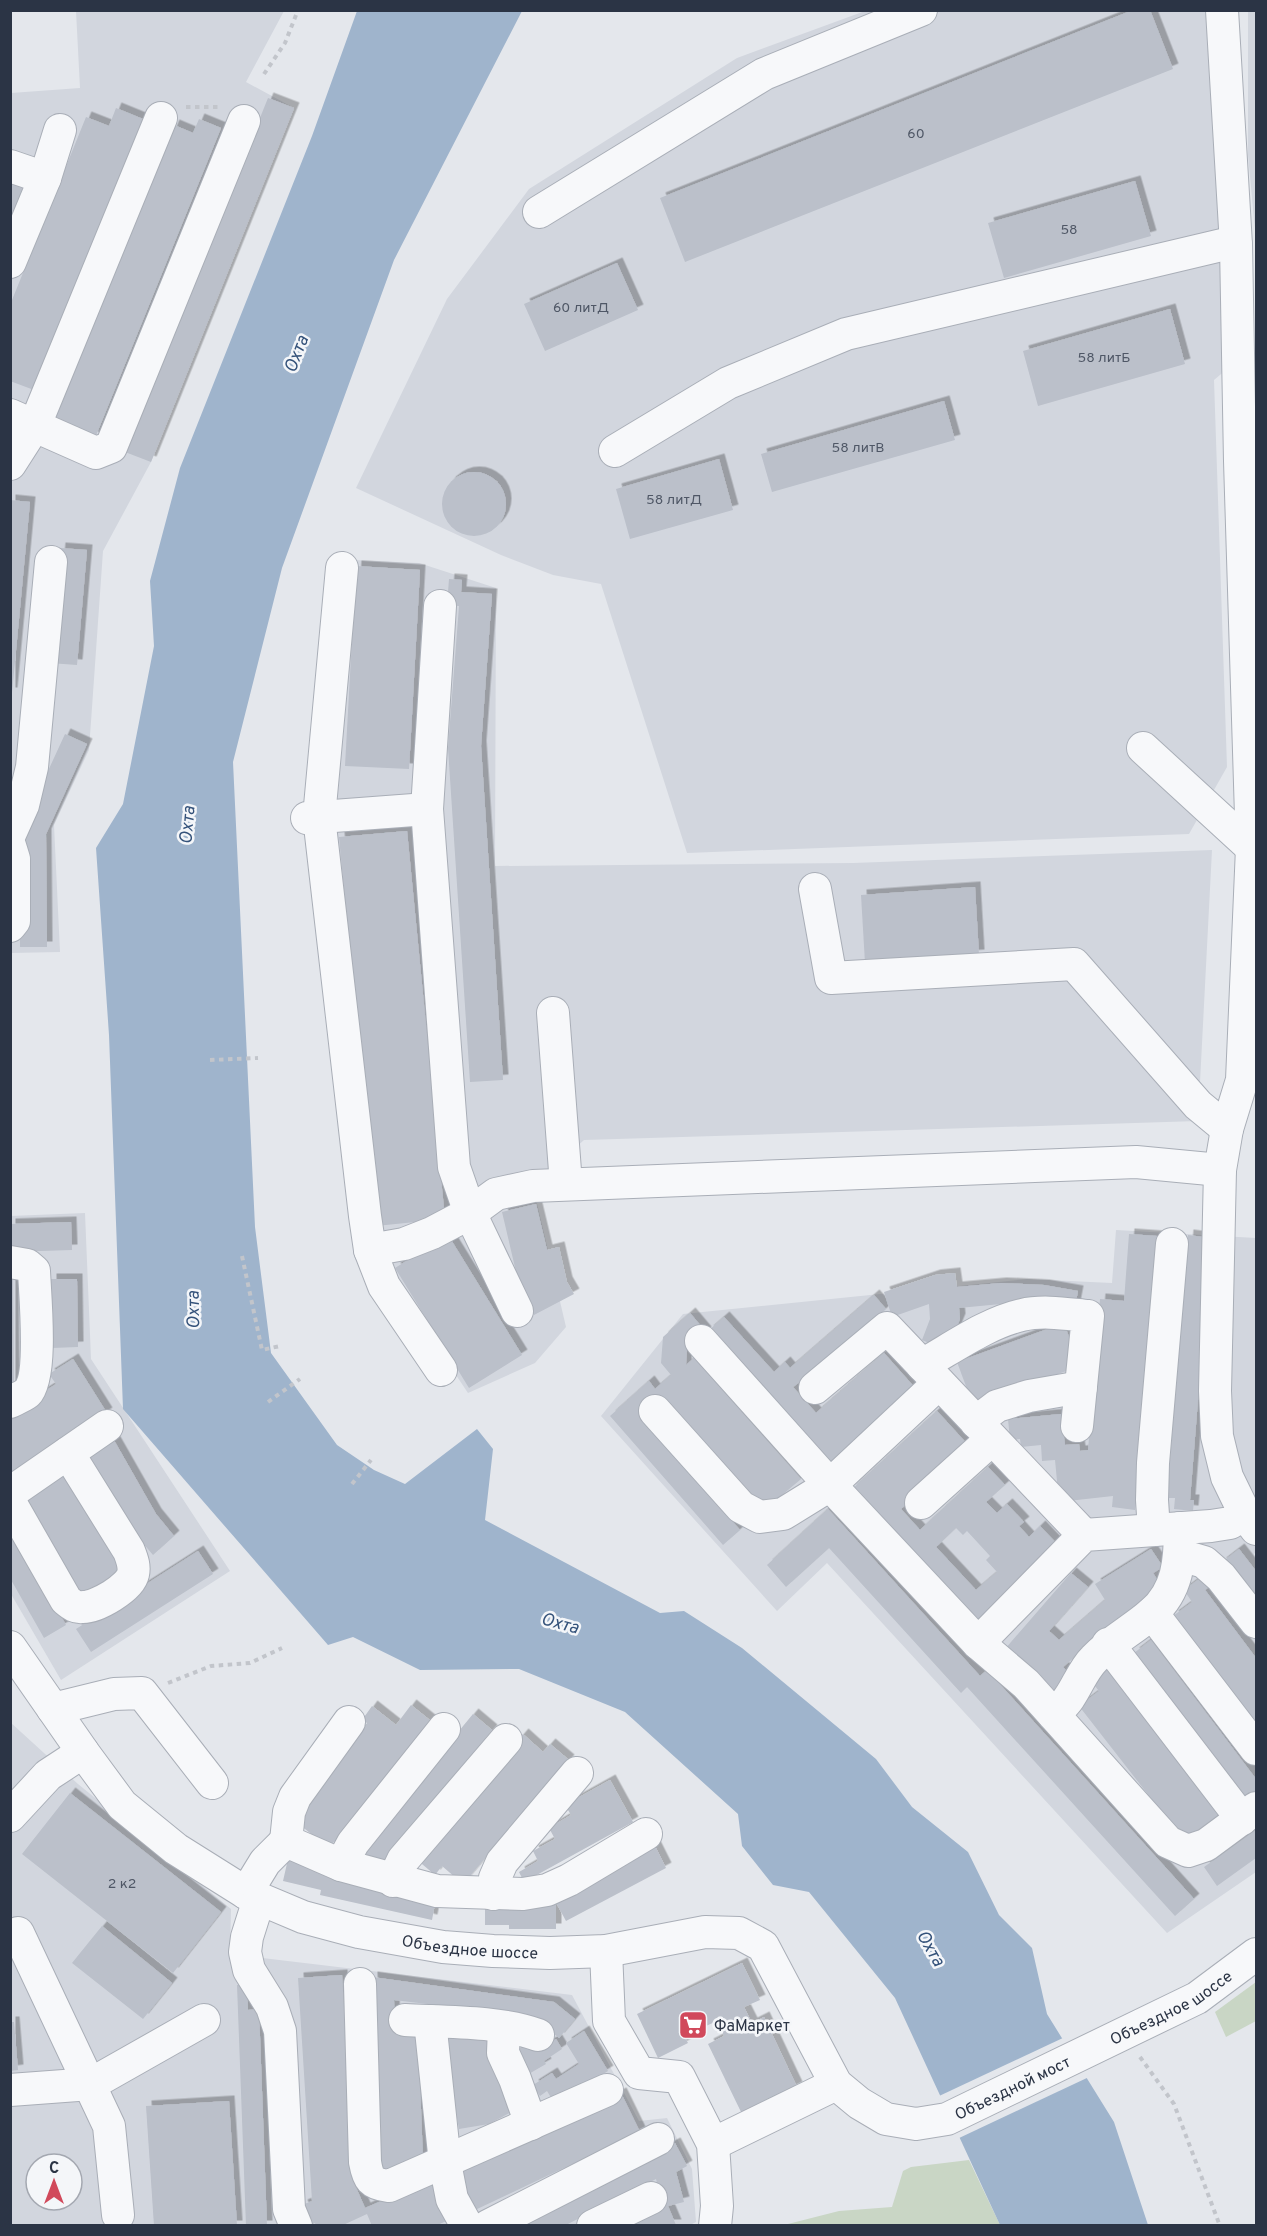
<svg xmlns="http://www.w3.org/2000/svg" width="1267" height="2236" font-family="Overpass,sans-serif">
<style>
.built{fill:#d2d6de;fill-rule:evenodd}
.green{fill:#c9d6c5}
.water{fill:#9fb4cc}
.pier{fill:#e4e7ec}
.building{fill:#bbc0ca;fill-rule:evenodd;filter:url(#shadow)}
.lines{fill:none;stroke-linecap:round;stroke-linejoin:round}
.minor-casing{stroke:#a9aeb7;stroke-width:34}
.path{stroke:#c2c5cb;stroke-width:4;stroke-dasharray:4.5 4.5;stroke-linecap:butt}
.minor{stroke:#f7f8fa;stroke-width:32}
.labels{text-anchor:middle;stroke-width:5;stroke-linejoin:round;paint-order:stroke}
.number-label{font-size:14px;fill:#4f5766}
.street-label{font-size:16px;fill:#2b3445;stroke:#f4f6f9}
.poi-label{font-size:16px;fill:#2b3445;stroke:#f4f6f9;text-anchor:start}
.water-label{font-size:18px;font-style:italic;fill:#34527a;stroke:#f4f6f9}
</style>
<defs>
<filter id="shadow"><feDropShadow dx="5.5" dy="-5.5" stdDeviation="0" flood-color="#0004"/></filter>
</defs>
<rect width="100%" height="100%" fill="#e4e7ec"/>
<!-- built -->
<g class="built">
<path d="M76,11h208l-38,71 48,26 -143,354 -48,89 -14,199 -35,75 6,127 -49,1v-860l69,-5z"/>
<path d="M865,11h344l18,358 -13,11 13,387 -38,67 -502,19 -86,-269 -48,-9 -52,-20 -145,-67 91,-189 82,-110 208,-131z"/>
<path d="M1248,11h8v230l-8,-86z"/>
<path d="M354,560l65,3 77,25 -1,278 358,-3 359,-13 -14,271 -614,19 -51,46 33,141 -31,36 -67,30 -78,-117 -15,-48 -40,-391z"/>
<path d="M85,1213l6,146 139,212 -169,109 -50,-86 -1,-378z"/>
<path d="M1116,1230l140,8v314l-2,2 2,4v314l-89,61 -340,-370 -50,48 -176,-195 82,-102 344,-35 85,4z"/>
<path d="M10,1722l68,62 153,125 -1,45 342,41 67,126 28,-3 25,51 4,53 -8,4 -677,-1zM36,2164h36v36h-36z"/>
</g>
<!-- green -->
<g class="green">
<path d="M1256,1982v39l-30,16 -11,-25z"/>
<path d="M969,2160l31,65h-216l55,-14 53,-4 11,-36 8,-4z"/>
</g>
<!-- water -->
<path class="water" d="M357,11h165l-128,249 -112,308 -49,194 22,465 16,126 66,92 37,25 31,14 72,-55 16,20 -8,71 175,93 24,-2 58,37 134,111 36,48 56,45 31,63 33,33 15,66 67,108 34,103h-148l-105,-227 -86,-106 -36,-7 -31,-39 -4,-32 -113,-102 -106,-43 -99,1 -67,-33 -25,8 -205,-236 -14,-374 -13,-187 27,-44 31,-158 -4,-65 30,-113 132,-332z"/>
<!-- pier -->
<path class="pier" d="M1065,2037l24,40 -132,62 -20,-42z"/>
<!-- building -->
<g class="building">
<path d="M1133,10h17l23,59 -488,193 -25,-64z"/>
<path d="M268,98l26,10 -143,354 -26,-10z"/>
<path d="M116,108l27,11 -109,271 -24,-9v-76l76,-188 23,9z"/>
<path d="M199,119l22,9 -126,310 -42,-17 121,-296 19,8z"/>
<path d="M10,175l21,9 -21,48z"/>
<path d="M1135,181l16,55 -147,42 -16,-55z"/>
<path d="M617,263l21,47 -93,41 -21,-47z"/>
<path d="M1170,309l15,55 -147,42 -15,-55z"/>
<path d="M944,401l11,39 -183,52 -11,-38z"/>
<path d="M719,459l14,51 -103,29 -14,-50z"/>
<circle cx="474" cy="504" r="32"/>
<path d="M10,500l20,2 -18,191h-2z"/>
<path d="M60,548l27,2 -10,115 -27,-2z"/>
<path d="M356,566l64,4 -11,199 -64,-3z"/>
<path d="M449,579l13,1 -1,12 31,2 -11,152 22,334 -33,2 -22,-334 11,-142 -12,-1z"/>
<path d="M65,734l22,10 -41,90 1,113h-27l-1,-113z"/>
<path d="M407,831l38,388 -69,7 -37,-389z"/>
<path d="M975,887l4,68 -114,8 -4,-68z"/>
<path d="M536,1204l11,46 12,-3 8,35 7,12 -40,21 -13,-22 -19,-81z"/>
<path d="M71,1222l1,28 -62,2v-28z"/>
<path d="M1129,1234l28,2 -22,274 -23,-3 1,-11 -54,6 -4,-42 -13,1 -1,-16 -20,2 -1,-8 -10,1 -2,-21 53,-5 4,31 14,-1 1,7 8,-1 12,-151 24,2z"/>
<path d="M448,1235l74,120 -53,33 -74,-120z"/>
<path d="M1188,1235l23,3 -21,262h4l-1,11 -19,-2 1,-11h-8z"/>
<path d="M10,1273h3l1,114h-4z"/>
<path d="M955,1273l2,14 44,-4 43,2 34,6 -4,21 -34,-6 -39,-2 -42,4 1,11 -9,22 -15,5 -14,-6 8,-21 -1,-15 -37,13 -8,-25 51,-17z"/>
<path d="M51,1279h26l1,68 -26,1z"/>
<path d="M874,1295l12,14 -40,36 -41,40 -4,-4 -8,6 23,26 68,-60 32,36 -87,77 -121,-135 16,-14 50,55 11,-10 5,6z"/>
<path d="M690,1313l16,19 -19,17 -1,16 8,-7 107,121 -38,32 -99,-112 -22,20 98,111 -17,15 -113,-129 39,-35 6,8 16,-14 -10,-12 2,-26z"/>
<path d="M1064,1323l6,17 -1,30 -96,35 -16,-43z"/>
<path d="M73,1359l34,54 -97,61v-61l46,-29 -7,-10z"/>
<path d="M937,1411l32,35 -68,63 19,21 68,-63 17,18 -19,17 11,11 10,-9 17,18 -5,4 10,11 11,-11 19,20 -84,78 -124,-134zM956,1528l7,7 4,-4 23,25 -4,4 11,12 -21,18 -40,-43z"/>
<path d="M111,1435l45,79 18,22 -21,19 -34,-40 -36,-64z"/>
<path d="M67,1474l57,101 -44,24 -57,-101z"/>
<path d="M828,1509l152,167 7,-6 207,229 -19,17 -208,-229 -6,6 -132,-145 -43,39 -19,-22z"/>
<path d="M10,1526l56,99 -22,13 -34,-60z"/>
<path d="M1151,1549l12,18 -10,6 10,16 -36,23 -64,55 10,11 -20,18 -48,-47 66,-76 17,14 -39,44 10,9 46,-40 -10,-16z"/>
<path d="M1239,1549l17,22v37l-35,-45z"/>
<path d="M198,1551l15,23 -122,78 -15,-23z"/>
<path d="M1203,1576l7,10 -5,4 51,68v69l-83,-111 19,-14 -8,-12z"/>
<path d="M1151,1640l105,139v11l-10,9 -112,-146z"/>
<path d="M1108,1669l113,145 -36,28 -106,-136 20,-15 -8,-10z"/>
<path d="M411,1705l20,16 -102,127 -38,-30 76,-95 -5,-3 10,-14 24,19z"/>
<path d="M473,1714l19,16 -112,135 -19,-15z"/>
<path d="M523,1734l20,18 7,-8 19,16 -106,124 -21,-18 -7,9 -19,-16z"/>
<path d="M610,1780l23,42 -109,60 -5,-10 19,-11 -5,-10 22,-12 -6,-11 22,-13 -6,-10z"/>
<path d="M70,1793l151,119 -48,61 -151,-119z"/>
<path d="M1256,1830v28l-39,28 -13,-19z"/>
<path d="M654,1844l12,24 -100,53 -13,-24z"/>
<path d="M288,1859l148,39 -4,22 -112,-25 1,-5 -38,-9z"/>
<path d="M485,1901l25,4 46,-1v25h-47v-4h-24z"/>
<path d="M102,1926l70,57 -29,36 -71,-56z"/>
<path d="M742,1963l18,37 -16,7 8,16 12,-6 33,70 -55,27 -34,-70 16,-8 -7,-15 -33,15 4,7 -30,15 -21,-44z"/>
<path d="M342,1975l13,210 10,23 68,-29 18,40 -16,7h-63l-5,-12 -26,12h-25l-1,-3 -4,2 -9,-20 10,-4 -14,-223z"/>
<path d="M372,1977l182,25 21,17 -16,19 -25,-21 -140,-17 1,30 23,-1 5,132 -44,9z"/>
<path d="M247,1984l1,26 11,-1 8,217h-21l-9,-241z"/>
<path d="M10,2022h4l4,48 -8,1z"/>
<path d="M487,2030l7,42 21,38 -26,14 -30,5 -16,-91z"/>
<path d="M584,2031l24,40 -53,33 -8,-13 -7,5 -7,-11 19,-12 4,6 23,-15 -13,-21z"/>
<path d="M556,2039l6,10 -18,12 2,3 -19,11 -15,-16 13,-17 12,9z"/>
<path d="M621,2093l19,39 -165,78 -19,-40z"/>
<path d="M229,2101l8,125h-83l-8,-120z"/>
<path d="M675,2143l12,23 -11,6 8,30 -16,4 8,19h-56l43,-18 -7,-28 -92,47h-50z"/>
</g>
<g class="lines">
<!-- minor casing -->
<g class="minor-casing">
<g id="minor">
<path d="M1222,10l14,235 4,216 12,387 -10,232 -15,49 -7,41 -5,221 2,45 10,41 18,37 11,15"/>
<path d="M10,166l35,12"/>
<path d="M539,212l225,-138 157,-64"/>
<path d="M10,262l35,-84 15,-48"/>
<path d="M10,415l86,38 15,-6 133,-326"/>
<path d="M615,451l113,-68 118,-49 380,-90 10,1"/>
<path d="M10,464l25,-39 126,-307"/>
<path d="M342,568l-23,249 46,399 5,34 14,36 57,84"/>
<path d="M440,606l-13,203 27,358 16,46 47,98"/>
<path d="M1143,748l109,100"/>
<path d="M307,818l120,-9"/>
<path d="M10,834l13,-29 9,-38 19,-205"/>
<path d="M10,846l4,13v62l-4,5"/>
<path d="M815,889l16,89 243,-14 124,141 29,24"/>
<path d="M553,1013l13,171"/>
<path d="M370,1250l34,-6 28,-11 38,-20 26,-19 37,-8 603,-24 84,8"/>
<path d="M10,1262l17,3 7,6c1,24 9,106 -7,122 -4,3 -11,6 -17,9"/>
<path d="M701,1341l129,144 148,158 48,41 142,158 20,9 18,-6 50,-37"/>
<path d="M922,1365c32,-18 65,-42 100,-50 21,-5 45,-1 66,1l-11,110"/>
<path d="M815,1388l72,-60 197,207"/>
<path d="M655,1411l86,96 19,10 23,-3 47,-29 109,-102"/>
<path d="M976,1422l21,-16 32,-10 52,-9"/>
<path d="M10,1493l97,-67"/>
<path d="M10,1502l56,98c6,5 10,8 17,7 14,0 47,-19 50,-33 2,-8 -1,-15 -4,-23l-61,-98"/>
<path d="M921,1503l71,-64"/>
<path d="M1154,1530l-2,-30 1,-37 19,-219"/>
<path d="M1180,1555l24,7 17,15 35,45"/>
<path d="M1152,1613l104,136"/>
<path d="M978,1643l106,-108 127,-9 19,-3 15,-9"/>
<path d="M1108,1644l134,175"/>
<path id="s1" d="M10,1647l73,105 39,53 54,44 70,44 57,24 56,15 84,15 50,4 57,2 56,-2 99,-19 34,1 24,13 73,138 23,19 27,16 30,5 31,-5 250,-121 59,-44"/>
<path d="M53,1709l61,-15 28,-1 70,90"/>
<path d="M1054,1715c5,-6 11,-11 15,-17 9,-13 14,-28 25,-39 19,-20 39,-29 58,-46 26,-22 28,-53 28,-85"/>
<path d="M10,1816l38,-41 35,-23"/>
<path d="M286,1841l3,-29 6,-15 54,-75"/>
<path d="M341,1865l12,-22 91,-114"/>
<path d="M393,1881l10,-21 103,-120"/>
<path d="M246,1893l19,-31 21,-21 55,24 96,26 86,3 24,-4 22,-10 77,-46"/>
<path d="M493,1894l2,-16 7,-16 75,-89"/>
<path d="M259,1899l-12,38 -2,15 4,18 23,37 8,24 9,178 7,17"/>
<path d="M18,1933l91,193 9,89"/>
<path d="M606,1951l3,70 30,52 40,4 34,67 4,62 -2,20"/>
<path d="M360,1984l5,178c3,17 6,22 24,24l218,-96"/>
<path d="M405,2020c40,2 96,1 133,15"/>
<path d="M430,2021l15,142 7,36 15,27"/>
<path d="M504,2027l-1,26 12,26 16,45"/>
<path d="M10,2090l81,-6 113,-64"/>
<path d="M713,2144l123,-60"/>
<path d="M488,2226l170,-87"/>
<path d="M593,2226l58,-28"/>
</g>
</g>
<!-- path -->
<g class="path">
<path d="M264,74l21,-31 13,-33"/>
<path d="M186,107h34"/>
<path d="M210,1060l48,-2"/>
<path d="M242,1256l20,94 18,-4"/>
<path d="M268,1402l32,-23"/>
<path d="M352,1484l19,-24"/>
<path d="M168,1683l43,-17 39,-3 32,-15"/>
<path d="M1140,2057l34,47 46,122"/>
</g>
<!-- minor -->
<use href="#minor" class="minor"/>
</g>
<!-- icons -->
<defs>
<g id="supermarket-square" transform="scale(1.5)"><rect x="-9" y="-9" width="18" height="18" rx="4" fill="#d1495b" stroke="#f4f6f9"/><path d="M-6-5.5h2.5l.6 2H6L4.5 2H-2.5L-4.4-4H-6ZM-1.5 3.2a1.3 1.3 0 1 0 .1 0ZM3 3.2a1.3 1.3 0 1 0 .1 0Z" fill="#fff"/></g>
</defs>
<g fill-rule="evenodd">
<use href="#supermarket-square" x="693" y="2025"/>
</g>
<g class="labels">
<!-- number labels -->
<g class="number-label">
<text x="916" y="138">60</text>
<text x="1069" y="234">58</text>
<text x="581" y="312">60 литД</text>
<text x="1104" y="362">58 литБ</text>
<text x="858" y="452">58 литВ</text>
<text x="674" y="504">58 литД</text>
<text x="122" y="1888">2 к2</text>
</g>
<!-- street labels -->
<g class="street-label">
<text dy="6" stroke="none"><textPath href="#s1" startOffset="578">Объездное шоссе</textPath></text>
<text dy="6" stroke="none"><textPath href="#s1" startOffset="1406">Объездное шоссе</textPath></text>
<text dy="6" stroke="none"><textPath href="#s1" startOffset="1228">Объездной мост</textPath></text>
</g>
<!-- poi labels -->
<g class="poi-label">
<text x="714" y="2031">ФаМаркет</text>
</g>
<!-- water labels -->
<g class="water-label">
<text transform="translate(296 354) rotate(-69)" y="6">Охта</text>
<text transform="translate(187 825) rotate(-85)" y="6">Охта</text>
<text transform="translate(193 1310) rotate(-91)" y="6">Охта</text>
<text transform="translate(560 1623) rotate(15)" y="6">Охта</text>
<text transform="translate(931 1948) rotate(60)" y="6">Охта</text>
</g>
</g>
<!-- border -->
<rect width="1267" height="2236" fill="none" stroke="#2b3445" stroke-width="24"/>
<!-- north arrow -->
<g transform="translate(54 2182)"><circle r="28" fill="#f4f6f9" stroke="#a4a8b1" stroke-width="1.5"/>
<path d="M0-4.5L10 22L0 15L-10 22Z" fill="#d1495b"/>
<text y="-9" font-size="16" font-weight="bold" text-anchor="middle" fill="#2b3445">С</text>
</g>
</svg>
